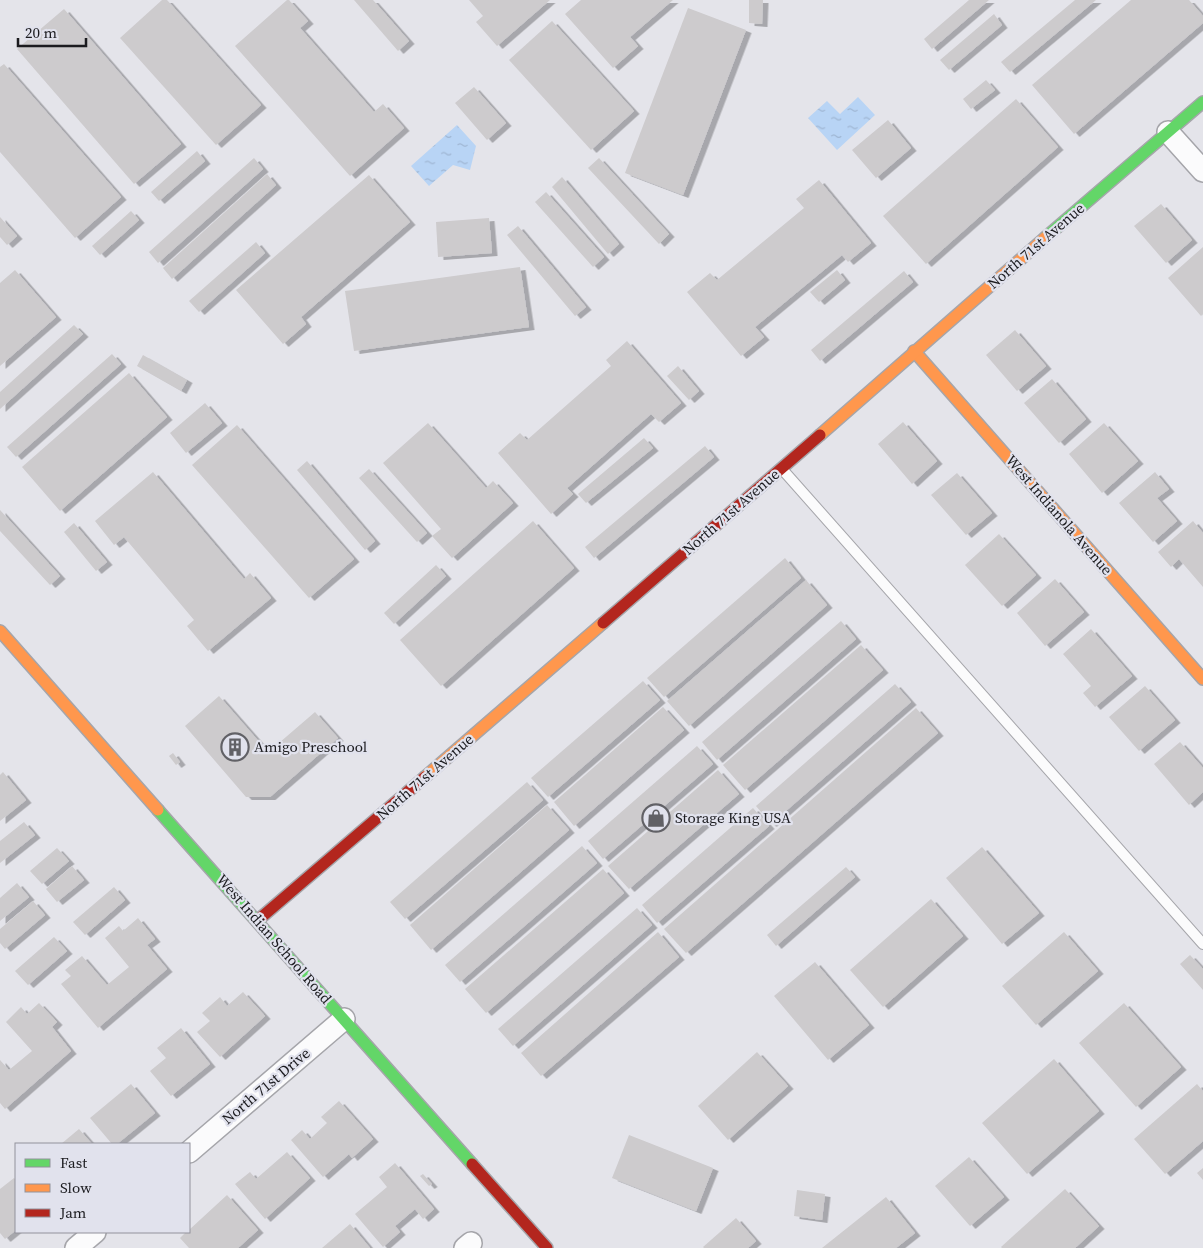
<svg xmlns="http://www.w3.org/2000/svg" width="1203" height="1248" font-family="'Source Serif 4',serif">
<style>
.water{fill:url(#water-ripples)}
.building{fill:#cdcbcd;filter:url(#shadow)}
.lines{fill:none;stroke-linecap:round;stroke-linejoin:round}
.lane-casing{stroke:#a5a5aa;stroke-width:12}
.street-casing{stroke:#a5a5aa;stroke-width:24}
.fast-casing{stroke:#a5a5aa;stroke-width:14}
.slow-casing{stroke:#a5a5aa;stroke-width:14}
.jam-casing{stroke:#a5a5aa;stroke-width:14}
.lane{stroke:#fbfbfc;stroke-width:10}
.street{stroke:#fbfbfc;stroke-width:21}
.fast{stroke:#63d668;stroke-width:11}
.slow{stroke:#ff974d;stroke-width:11}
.jam{stroke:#b3261e;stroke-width:11}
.labels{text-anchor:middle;stroke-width:4.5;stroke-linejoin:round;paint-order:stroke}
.street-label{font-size:15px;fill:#1b1b1f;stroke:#e1e2ed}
.poi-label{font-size:15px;fill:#1b1b1f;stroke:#e1e2ed;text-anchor:start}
</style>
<defs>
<pattern id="water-ripples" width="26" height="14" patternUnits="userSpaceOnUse" patternTransform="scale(1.25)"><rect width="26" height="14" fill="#b8d4f5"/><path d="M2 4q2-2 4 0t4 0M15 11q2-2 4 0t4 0" fill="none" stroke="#9eb5d2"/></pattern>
<filter id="shadow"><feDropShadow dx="5.5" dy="3" stdDeviation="0" flood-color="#0004"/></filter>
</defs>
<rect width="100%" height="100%" fill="#e4e4ea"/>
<!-- water -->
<g class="water">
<path d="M858,97l17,18 -38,35 -29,-32 19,-17 13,13z"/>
<path d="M457,125l19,21 -6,24 -17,-5 -24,21 -18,-20z"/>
</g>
<!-- building -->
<g class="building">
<path d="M162,0h5l94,105 -45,40 -96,-107z"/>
<path d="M287,0h2l19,21 -8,7 74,84 9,-8 21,24 -54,48 -115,-130z"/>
<path d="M354,0h19l36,41 -11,10z"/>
<path d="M469,0h81l-53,46 -21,-24 7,-6z"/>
<path d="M581,0h92l-43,37 8,9 -25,22 -48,-54z"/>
<path d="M749,0h14l-1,24 -13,-1z"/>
<path d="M969,0h20l-57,49 -8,-10z"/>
<path d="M1075,0h21l-86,72 -9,-10z"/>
<path d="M1131,0h58l14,16v7l-129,111 -42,-49z"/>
<path d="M688,8l58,22 -63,165 -58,-22z"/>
<path d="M64,9l117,135 -47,40 -117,-135z"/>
<path d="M994,14l8,11 -53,45 -9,-10z"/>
<path d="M552,21l82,90 -43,39 -82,-90z"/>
<path d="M4,64l117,133 -46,41 -75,-86v-85z"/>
<path d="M986,80l9,10 -24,19 -8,-10z"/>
<path d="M474,87l32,36 -19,17 -32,-37z"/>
<path d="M1016,99l42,48 -132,117 -43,-48z"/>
<path d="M888,120l23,28 -35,30 -24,-28z"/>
<path d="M197,151l8,10 -46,40 -8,-9z"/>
<path d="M254,158l9,11 -105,94 -9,-11z"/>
<path d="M599,158l70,76 -10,10 -71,-76z"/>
<path d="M267,174l9,11 -104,94 -9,-11z"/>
<path d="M369,175l41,47 -109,95 5,7 -23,20 -47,-54z"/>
<path d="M562,177l57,67 -11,10 -56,-67z"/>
<path d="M819,180l52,63 -23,19 -6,-7 -87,72 9,10 -23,19 -54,-64 23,-19 7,7 87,-72 -8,-9z"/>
<path d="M546,192l58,65 -11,10 -58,-65z"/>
<path d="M1161,204l31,36 -26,23 -32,-37z"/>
<path d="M131,211l8,9 -39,35 -8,-9z"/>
<path d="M0,217l17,19 -10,9 -7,-8z"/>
<path d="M489,218l3,35 -54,4 -2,-35z"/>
<path d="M518,226l68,81 -11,9 -68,-81z"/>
<path d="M256,242l9,11 -66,59 -10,-11z"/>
<path d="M1203,247v67l-2,2 -33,-38z"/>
<path d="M520,267l9,60 -175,24 -9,-60z"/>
<path d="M15,270l41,47 -56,49v-83z"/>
<path d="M837,270l8,10 -26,22 -9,-10z"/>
<path d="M904,271l9,11 -93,79 -9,-11z"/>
<path d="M74,325l9,9 -83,75v-17z"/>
<path d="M1015,330l31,36 -29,25 -31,-36z"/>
<path d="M627,341l54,62 -22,19 -8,-8 -84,74 6,6 -22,20 -53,-61 22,-20 7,7 84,-74 -5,-6z"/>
<path d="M112,354l9,10 -105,93 -9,-10z"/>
<path d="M143,355l44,25 -6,11 -44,-25z"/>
<path d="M678,366l21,25 -10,9 -22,-24z"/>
<path d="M129,373l38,44 -107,94 -38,-44z"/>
<path d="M1052,379l34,40 -27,24 -35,-40z"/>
<path d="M205,403l17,20 -36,30 -16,-20z"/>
<path d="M903,422l34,39 -25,23 -34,-40z"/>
<path d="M428,423l58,65 7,-7 20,22 -61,55 -20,-22 9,-7 -58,-66z"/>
<path d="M1104,423l34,38 -36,32 -33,-39z"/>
<path d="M237,425l117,134 -45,39 -117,-133z"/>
<path d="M644,438l9,10 -67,55 -8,-9z"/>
<path d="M705,446l9,11 -120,101 -9,-11z"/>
<path d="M307,461l68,80 -10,9 -68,-80z"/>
<path d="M369,469l58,64 -10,9 -58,-64z"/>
<path d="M153,472l91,107 6,-6 21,25 -63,53 -21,-25 7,-6 -70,-83 -10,8 -19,-24z"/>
<path d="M1155,472l14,17 -12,9 20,23 -24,21 -34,-39z"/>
<path d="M957,473l35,40 -26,22 -35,-40z"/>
<path d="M0,510l60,66 -10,9 -50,-54z"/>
<path d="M533,521l41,47 -133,118 -41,-46z"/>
<path d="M1193,521l10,12v54l-24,-28 -8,8 -13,-15z"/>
<path d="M74,523l33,39 -11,9 -32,-39z"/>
<path d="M999,534l37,41 -34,31 -37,-41z"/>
<path d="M785,558l16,20 -137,119 -17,-19z"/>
<path d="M436,565l10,11 -52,48 -10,-11z"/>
<path d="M1055,579l29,33 -39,34 -28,-33z"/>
<path d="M806,580l21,25 -138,121 -22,-25z"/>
<path d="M841,621l15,18 -139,121 -15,-18z"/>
<path d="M1091,629l41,47 -37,31 -12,-14 8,-7 -28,-32z"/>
<path d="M861,645l22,25 -138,120 -22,-25z"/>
<path d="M643,681l17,19 -112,97 -17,-19z"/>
<path d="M895,684l16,18 -140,122 -15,-18z"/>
<path d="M1145,686l30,34 -36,31 -30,-34z"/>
<path d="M219,696l43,49 10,4 43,-37 23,26 -68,59h-24l-61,-71z"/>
<path d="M663,707l21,23 -110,96 -20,-24z"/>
<path d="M916,708l22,25 -252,220 -22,-24z"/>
<path d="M1180,742l23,26v24l-14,13 -35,-41z"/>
<path d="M697,746l16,18 -110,95 -15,-18z"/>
<path d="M173,753l7,9 -4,3 -7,-9z"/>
<path d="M718,770l21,24 -110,95 -21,-23z"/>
<path d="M3,772l23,28 -26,21v-46z"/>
<path d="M527,782l16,18 -138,119 -15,-17z"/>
<path d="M547,805l22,25 -138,120 -21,-25z"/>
<path d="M753,808l16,18 -112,97 -15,-18z"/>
<path d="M24,822l11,13 -35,28v-22z"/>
<path d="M582,846l15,17 -137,119 -15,-17z"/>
<path d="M982,847l57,66 -37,31 -56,-66z"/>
<path d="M57,848l12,13 -27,23 -12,-13z"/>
<path d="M72,866l12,14 -27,22 -11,-13z"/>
<path d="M846,867l9,10 -79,69 -9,-11z"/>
<path d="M603,869l21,24 -138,120 -21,-24z"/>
<path d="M17,883l12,14 -29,24v-23z"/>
<path d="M114,887l11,13 -40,35 -12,-13z"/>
<path d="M931,899l32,37 -80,71 -33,-37z"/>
<path d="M33,901l12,14 -40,34 -5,-6v-14z"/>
<path d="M637,908l15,17 -139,121 -15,-17z"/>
<path d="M138,918l17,21 -8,6 20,24 -69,59 -37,-44 10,-8 -6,-6 17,-14 25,29 22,-18 -24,-29 14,-12 4,5z"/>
<path d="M658,932l21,25 -138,119 -20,-23z"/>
<path d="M1064,932l34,39 -62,54 -34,-39z"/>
<path d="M54,937l13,14 -39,34 -13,-14z"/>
<path d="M1190,955l13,14v21l-23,-26z"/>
<path d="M815,962l54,63 -41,35 -54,-64z"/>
<path d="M243,992l22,24 -45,41 -23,-25 13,-11 -8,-8 18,-16 7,9z"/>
<path d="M39,1003l18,19 -5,5 19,24 -66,58 -5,-6v-43l9,10 23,-19 -26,-29 15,-15 6,7z"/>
<path d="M1124,1003l57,64 -45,40 -57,-64z"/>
<path d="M181,1028l29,36 -39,32 -21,-25 16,-13 -9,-10z"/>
<path d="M757,1052l31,34 -60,54 -30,-34z"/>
<path d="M1054,1059l45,52 -72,63 -45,-51z"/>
<path d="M131,1084l24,29 -38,31h-5l-22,-26z"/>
<path d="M1197,1084l6,7v50l-38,33 -31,-35z"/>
<path d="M339,1101l34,38 -21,19 -3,-4 -26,23 -32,-37 11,-10 8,9 17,-16 -6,-6z"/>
<path d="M79,1129l13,15h-31z"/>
<path d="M629,1135l84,33 -17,43 -84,-33z"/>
<path d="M287,1152l23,26 -45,41 -30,-35 15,-12 6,7z"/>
<path d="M969,1157l35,40 -34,29 -35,-40z"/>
<path d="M395,1163l39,46 -11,10 -8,-10 -20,17 5,6 -17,15 -28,-33 32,-27 -8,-10z"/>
<path d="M1203,1168v12l-6,-7z"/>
<path d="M423,1174l9,10 -3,2 -9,-10z"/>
<path d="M14,1178l2,2v50l-11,9 -5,-6v-44z"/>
<path d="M1065,1189l34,37 -24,22h-73l-1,-1z"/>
<path d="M797,1190l28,4 -3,26 -28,-4z"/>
<path d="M227,1195l31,35 -20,18h-49l-9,-10 6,-6h3v-2z"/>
<path d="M886,1197l29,36 -19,15h-74z"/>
<path d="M736,1218l20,23 -8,7h-44l-1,-1z"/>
<path d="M350,1224l20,24h-48z"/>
</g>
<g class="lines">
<!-- lane casing -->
<g class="lane-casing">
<path id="lane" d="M782,469l421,475"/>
</g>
<!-- street casing -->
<g class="street-casing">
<g id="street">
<path d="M1168,132l35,39"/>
<path d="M189,1152l155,-133"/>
<path d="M76,1248l19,-16"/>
<path d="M465,1248l6,-5"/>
</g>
</g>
<!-- fast casing -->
<g class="fast-casing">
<g id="fast">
<path d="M1046,237l157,-135"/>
<path d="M158,810l314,354"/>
</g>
</g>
<!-- slow casing -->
<g class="slow-casing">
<g id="slow">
<path d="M914,351l289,328"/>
<path d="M820,435l226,-198"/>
<path d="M0,631l158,179"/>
<path d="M425,777l178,-154"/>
</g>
</g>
<!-- jam casing -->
<g class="jam-casing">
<g id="jam">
<path d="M603,623l217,-188"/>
<path d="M257,921l168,-144"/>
<path d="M472,1164l75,84"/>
</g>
</g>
<!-- lane -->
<use href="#lane" class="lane"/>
<!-- street -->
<use href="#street" class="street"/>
<!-- fast -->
<use href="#fast" class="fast"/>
<!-- slow -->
<use href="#slow" class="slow"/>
<!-- jam -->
<use href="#jam" class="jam"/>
</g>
<!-- icons -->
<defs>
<g id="building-ring" transform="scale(1.4375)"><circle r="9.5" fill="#e1e2ed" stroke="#616166" stroke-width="1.5"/><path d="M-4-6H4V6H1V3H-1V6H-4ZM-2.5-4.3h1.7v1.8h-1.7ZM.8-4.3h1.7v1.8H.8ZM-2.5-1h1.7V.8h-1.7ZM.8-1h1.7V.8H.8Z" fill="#616166"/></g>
<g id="shop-ring" transform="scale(1.4375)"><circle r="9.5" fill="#e1e2ed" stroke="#616166" stroke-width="1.5"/><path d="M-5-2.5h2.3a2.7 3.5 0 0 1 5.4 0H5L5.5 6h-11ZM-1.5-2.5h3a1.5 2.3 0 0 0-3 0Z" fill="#616166"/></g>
</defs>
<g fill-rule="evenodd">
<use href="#building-ring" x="235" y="747"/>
<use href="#shop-ring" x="656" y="818"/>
</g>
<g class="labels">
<!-- street labels -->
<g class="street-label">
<text transform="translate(1036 246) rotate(-41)" y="5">North 71st Avenue</text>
<text transform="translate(731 512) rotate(-41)" y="5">North 71st Avenue</text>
<text transform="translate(1059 515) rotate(49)" y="5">West Indianola Avenue</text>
<text transform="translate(425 777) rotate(-41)" y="5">North 71st Avenue</text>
<text transform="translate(274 939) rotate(49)" y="5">West Indian School Road</text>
<text transform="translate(266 1086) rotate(-40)" y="5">North 71st Drive</text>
</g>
<!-- poi labels -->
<g class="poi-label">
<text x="254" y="752">Amigo Preschool</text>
<text x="675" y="823">Storage King USA</text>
</g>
</g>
<!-- legend -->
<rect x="15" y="1143" width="175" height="90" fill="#e1e2ed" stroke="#92929b"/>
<rect x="25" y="1159" width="25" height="8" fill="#63d668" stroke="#92929b"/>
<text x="60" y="1168" font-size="15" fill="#1b1b1f">Fast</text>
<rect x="25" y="1184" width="25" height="8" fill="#ff974d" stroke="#92929b"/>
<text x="60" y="1193" font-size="15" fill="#1b1b1f">Slow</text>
<rect x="25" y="1209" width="25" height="8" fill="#b3261e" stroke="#92929b"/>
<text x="60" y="1218" font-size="15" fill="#1b1b1f">Jam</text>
<!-- scale -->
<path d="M18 38v8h68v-8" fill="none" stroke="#1b1b1f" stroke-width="2.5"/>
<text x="25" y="38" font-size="15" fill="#1b1b1f" stroke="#e1e2ed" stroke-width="4" paint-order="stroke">20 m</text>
</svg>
